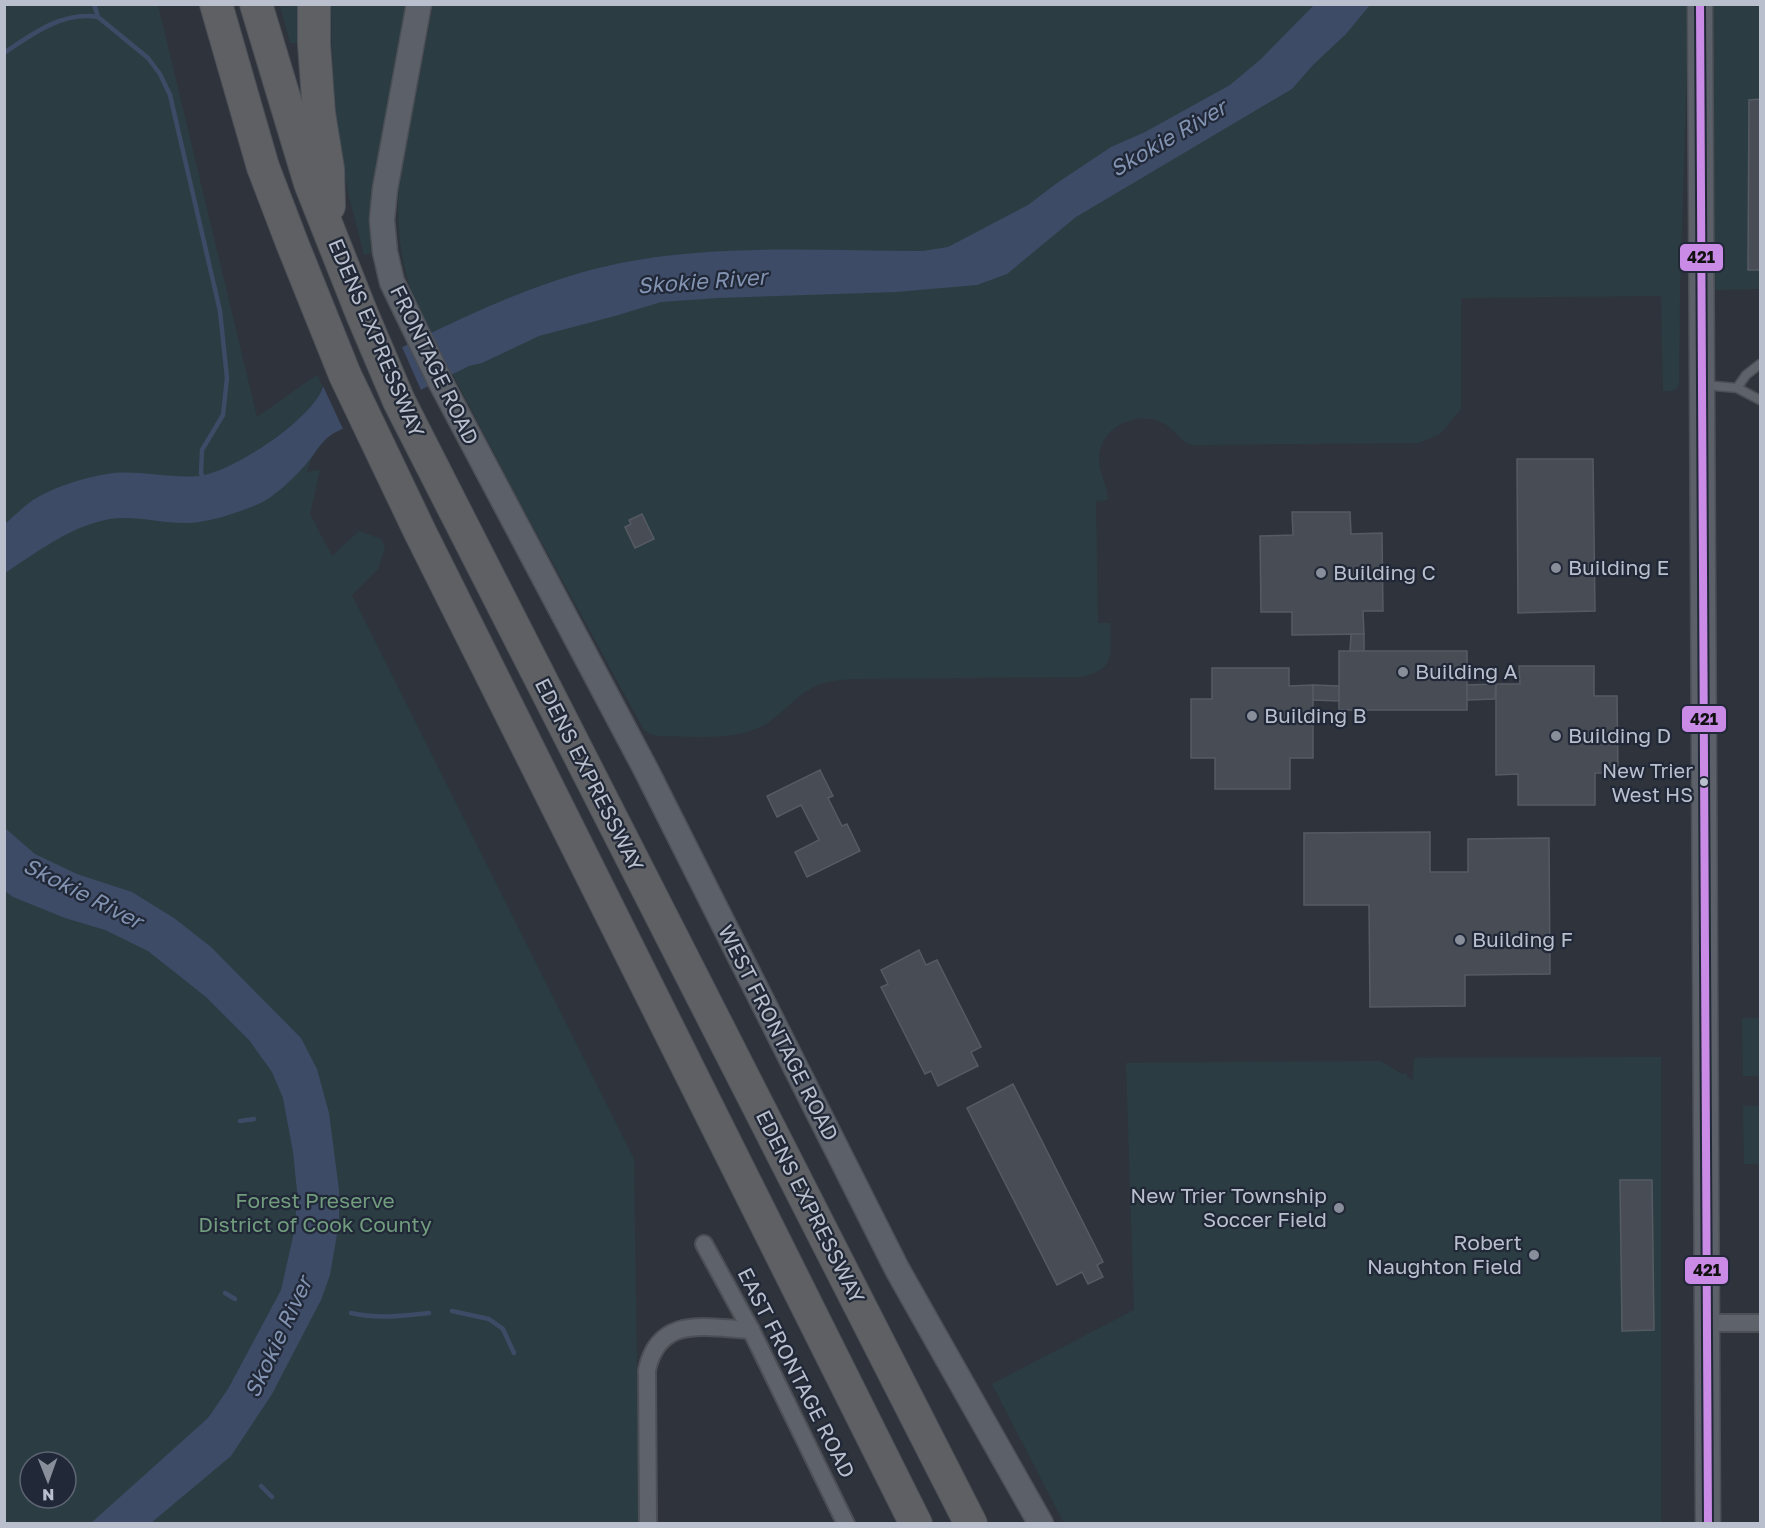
<svg xmlns="http://www.w3.org/2000/svg" width="1765" height="1528" font-family="'Golos Text',sans-serif">
<style>
.green{fill:#2b3d42;fill-rule:evenodd}
.water{fill:#3d4b66}
.pier{fill:#2e333c}
.lines{fill:none;stroke-linecap:round;stroke-linejoin:round}
.stream{stroke:#3d4b66;stroke-width:4.5}
.building{fill:#484c54;stroke:#565b63;stroke-width:1.5}
.lane-casing{stroke:#4c4f56;stroke-width:11}
.street-casing{stroke:#4c4f56;stroke-width:20}
.secondary-casing{stroke:#4c4f56;stroke-width:27}
.highway-casing{stroke:#4b4f57;stroke-width:34}
.lane{stroke:#5e626a;stroke-width:8}
.street{stroke:#5e626a;stroke-width:16}
.secondary{stroke:#5c6068;stroke-width:24}
.highway{stroke:#5e6063;stroke-width:32}
.bus-1-casing{stroke:#212837;stroke-width:12}
.bus-1{stroke:#ca8be6;stroke-width:8}
.poi-dot{fill:#888e9a;stroke:#212837;stroke-width:2}
.bus-dot{fill:#b9bfcc;stroke:#212837;stroke-width:2}
.labels{text-anchor:middle;stroke-width:4.5;stroke-linejoin:round;paint-order:stroke}
.bus-label{font-size:20px;fill:#b9bfcc;stroke:#212837;text-anchor:end}
.street-label{font-size:21px;fill:#b9bfcc;stroke:#212837}
.poi-label{font-size:21px;fill:#b9bfcc;stroke:#212837;text-anchor:start}
.park-label{font-size:21px;fill:#719c7e;stroke:#212837}
.water-label{font-size:22px;font-style:italic;fill:#8293b2;stroke:#212837}
.line-badge{stroke:#212837;stroke-width:2}
.pale-badge-label{font-size:16px;text-anchor:middle;font-weight:bold;fill:#111}
</style>
<rect width="100%" height="100%" fill="#2e333c"/>
<!-- green -->
<g class="green">
<path d="M5,5h153l99,412 60,-42 6,12c-7,23 -34,40 -52,54l34,24 8,-11 -6,18 13,-2 -10,44 22,42 27,-25 22,8 4,8 -7,22 -26,26 282,564 5,364 -634,1zM30,1462h36v36h-36z"/>
<path d="M280,5h22l-1,38h-11z"/>
<path d="M331,5h77l-14,67 -22,123 -3,25 2,33 -7,2c-5,-21 -11,-42 -16,-63 -13,-61 -16,-125 -17,-187z"/>
<path d="M433,5h1256l-9,285 -1,93c-3,8 -7,10 -16,7l-2,-94 -200,2v111l-21,25 -21,9 -227,2c-13,-4 -17,-16 -29,-22 -28,-13 -64,4 -64,37 0,14 9,26 9,40l-12,1 2,122h12c1,32 5,48 -31,54l-229,2c-10,1 -22,2 -32,6 -23,9 -37,33 -60,43 -30,13 -68,8 -101,8l-7,-2 -6,-4 -126,-231 -103,-197c-15,-40 -19,-78 -16,-119z"/>
<path d="M1712,5h48v284l-46,1z"/>
<path d="M1742,1018h18v58h-17z"/>
<path d="M1661,1057v466h-597l-72,-139 142,-74 -8,-247 255,-2 21,13h5v3l6,4 1,-23z"/>
<path d="M1743,1106h17v58h-16z"/>
</g>
<!-- water -->
<g class="water">
<path d="M1314,5h56l-24,29 -33,31 -21,24 -216,128 -69,57 -30,11 -81,7 -178,6 -57,4 -46,14 -76,20 -57,27 -13,3 -135,67c-13,8 -17,18 -27,30 -13,15 -34,36 -53,43 -21,8 -44,16 -66,17 -28,1 -55,-9 -83,-3 -37,8 -69,33 -100,53v-49c9,-8 18,-17 28,-24 21,-13 49,-22 74,-26 29,-5 62,5 92,2 32,-3 114,-57 124,-89 83,-41 167,-88 257,-114 110,-32 230,-22 343,-22l25,-4 80,-42 29,-22 54,-36 34,-15 85,-47 31,-26z"/>
<path d="M5,828l30,26 42,20 55,18 42,26 37,29 90,91 16,31 12,44 10,77v33l-9,52 -9,25 -49,94 -41,62 -80,67h-60l117,-105 20,-29 53,-99 14,-62 2,-37 -4,-39 -10,-54 -11,-26 -23,-32 -43,-43 -58,-46 -43,-21 -40,-12 -52,-21 -8,-6z"/>
</g>
<!-- pier -->
<path class="pier" d="M402,347l19,43 -78,39 -20,-43z"/>
<g class="lines">
<!-- stream -->
<g class="stream">
<path d="M94,4l4,13 50,41 12,16 10,21 50,216 7,67 -4,37 -21,35 -1,23 3,7"/>
<path d="M4,53c28,-19 59,-42 94,-36"/>
<path d="M240,1121l14,-2"/>
<path d="M225,1293l10,6"/>
<path d="M452,1311l37,8 14,10 11,24"/>
<path d="M351,1313c26,6 51,3 78,0"/>
<path d="M261,1486l11,11"/>
</g>
</g>
<!-- building -->
<g class="building">
<path d="M1760,99v171h-12l1,-170z"/>
<path d="M1517,459h76l2,152 -77,2z"/>
<path d="M1292,512h58l1,22 31,-1 1,78h-20l1,23 -72,1v-23h-31l-1,-76 33,-1z"/>
<path d="M642,514l12,25 -19,9 -10,-21 6,-3 -2,-4z"/>
<path d="M1351,634h13v18h-14z"/>
<rect x="1339" y="651" width="128" height="59"/>
<path d="M1519,666h75v30h23l1,77h-23v32h-77v-31l-22,1v-91h24z"/>
<path d="M1212,668h77v18l24,-1v73h-23v31h-75v-31h-24v-59h21z"/>
<path d="M1496,684l-1,15 -28,1v-15z"/>
<path d="M1313,685l26,1v15l-26,-1z"/>
<path d="M820,770l13,26 -5,2 14,28 5,-2 13,27 -53,26 -12,-25 24,-12 -18,-35 -24,12 -10,-21z"/>
<path d="M1430,832v40h38v-33l81,-1 1,136 -85,1v31l-95,1 -1,-102h-65v-72z"/>
<path d="M919,950l7,15 11,-5 44,87 -10,5 7,14 -40,20 -7,-15 -6,3 -44,-87 7,-3 -7,-14z"/>
<path d="M1013,1084l90,178 -6,3 6,12 -15,7 -6,-12 -25,13 -90,-177z"/>
<path d="M1620,1180h32l2,150 -32,1z"/>
</g>
<g class="lines">
<!-- lane casing -->
<g class="lane-casing">
<g id="lane">
<path d="M1703,385l34,3 23,12"/>
<path d="M1737,388l9,-13 14,-11"/>
</g>
</g>
<!-- street casing -->
<g class="street-casing">
<g id="street">
<path d="M704,1244l47,86 95,194"/>
<path d="M1707,1323h53"/>
<path d="M648,1524l-1,-154c12,-56 60,-42 104,-40"/>
</g>
</g>
<!-- secondary casing -->
<g class="secondary-casing">
<g id="secondary">
<path d="M419,4l-34,185 -3,31 3,32 7,30 48,99 205,387 252,501 144,255"/>
<path d="M1700,4l8,1520"/>
</g>
</g>
<!-- highway casing -->
<g class="highway-casing">
<g id="highway">
<path d="M216,4l47,163 29,76 53,132 75,157 496,992"/>
<path d="M256,4l54,179 52,131 37,87 572,1123"/>
<path d="M314,4v40l5,69 9,56 1,37"/>
</g>
</g>
<!-- lane -->
<use href="#lane" class="lane"/>
<!-- street -->
<use href="#street" class="street"/>
<!-- secondary -->
<use href="#secondary" class="secondary"/>
<!-- highway -->
<use href="#highway" class="highway"/>
<!-- bus-1 casing -->
<g class="bus-1-casing">
<path id="bus-1" d="M1700,4l8,1520"/>
</g>
<!-- bus-1 -->
<use href="#bus-1" class="bus-1"/>
</g>
<!-- markers -->
<g class="poi-dot">
<circle cx="1556" cy="568" r="6"/>
<circle cx="1321" cy="573" r="6"/>
<circle cx="1403" cy="672" r="6"/>
<circle cx="1252" cy="716" r="6"/>
<circle cx="1556" cy="736" r="6"/>
<circle cx="1460" cy="940" r="6"/>
<circle cx="1339" cy="1208" r="6"/>
<circle cx="1534" cy="1255" r="6"/>
</g>
<circle class="bus-dot" cx="1704" cy="782" r="5"/>
<g class="labels">
<!-- bus labels -->
<g class="bus-label">
<text x="1693" y="778">New Trier<tspan x="1693" dy="24">West HS</tspan></text>
</g>
<!-- street labels -->
<g class="street-label">
<text transform="translate(376 338) rotate(67)" y="7">EDENS EXPRESSWAY</text>
<text transform="translate(434 365) rotate(64)" y="7">FRONTAGE ROAD</text>
<text transform="translate(589 775) rotate(63)" y="7">EDENS EXPRESSWAY</text>
<text transform="translate(778 1033) rotate(63)" y="7">WEST FRONTAGE ROAD</text>
<text transform="translate(810 1207) rotate(63)" y="7">EDENS EXPRESSWAY</text>
<text transform="translate(796 1373) rotate(63)" y="7">EAST FRONTAGE ROAD</text>
</g>
<!-- poi labels -->
<g class="poi-label">
<text x="1568" y="575">Building E</text>
<text x="1333" y="580">Building C</text>
<text x="1415" y="679">Building A</text>
<text x="1264" y="723">Building B</text>
<text x="1568" y="743">Building D</text>
<text x="1472" y="947">Building F</text>
<text x="1327" y="1203" text-anchor="end">New Trier Township<tspan x="1327" dy="24">Soccer Field</tspan></text>
<text x="1522" y="1250" text-anchor="end">Robert<tspan x="1522" dy="24">Naughton Field</tspan></text>
</g>
<!-- park labels -->
<g class="park-label">
<text x="315" y="1208">Forest Preserve<tspan x="315" dy="24">District of Cook County</tspan></text>
</g>
<!-- water labels -->
<g class="water-label">
<text transform="translate(1168 138) rotate(-30)" y="8">Skokie River</text>
<text transform="translate(702 281) rotate(-4)" y="8">Skokie River</text>
<text transform="translate(83 893) rotate(27)" y="8">Skokie River</text>
<text transform="translate(278 1337) rotate(-65)" y="8">Skokie River</text>
</g>
</g>
<g class="line-badge">
<rect x="1679" y="243" width="45" height="29" rx="6" fill="#ca8be6"/>
<rect x="1681" y="705" width="46" height="28" rx="6" fill="#ca8be6"/>
<rect x="1684" y="1256" width="45" height="29" rx="6" fill="#ca8be6"/>
</g>
<g class="pale-badge-label">
<text x="1701" y="263">421</text>
<text x="1704" y="725">421</text>
<text x="1707" y="1276">421</text>
</g>
<!-- border -->
<rect width="1765" height="1528" fill="none" stroke="#b9bfcc" stroke-width="12"/>
<!-- north arrow -->
<g transform="translate(48 1480) rotate(179)"><circle r="28" fill="#212837" stroke="#5e6473" stroke-width="1.5"/>
<path d="M0-4.5L10 22L0 15L-10 22Z" fill="#888e9a"/>
<text y="-9" font-size="16" font-weight="bold" text-anchor="middle" fill="#b9bfcc">N</text>
</g>
</svg>
